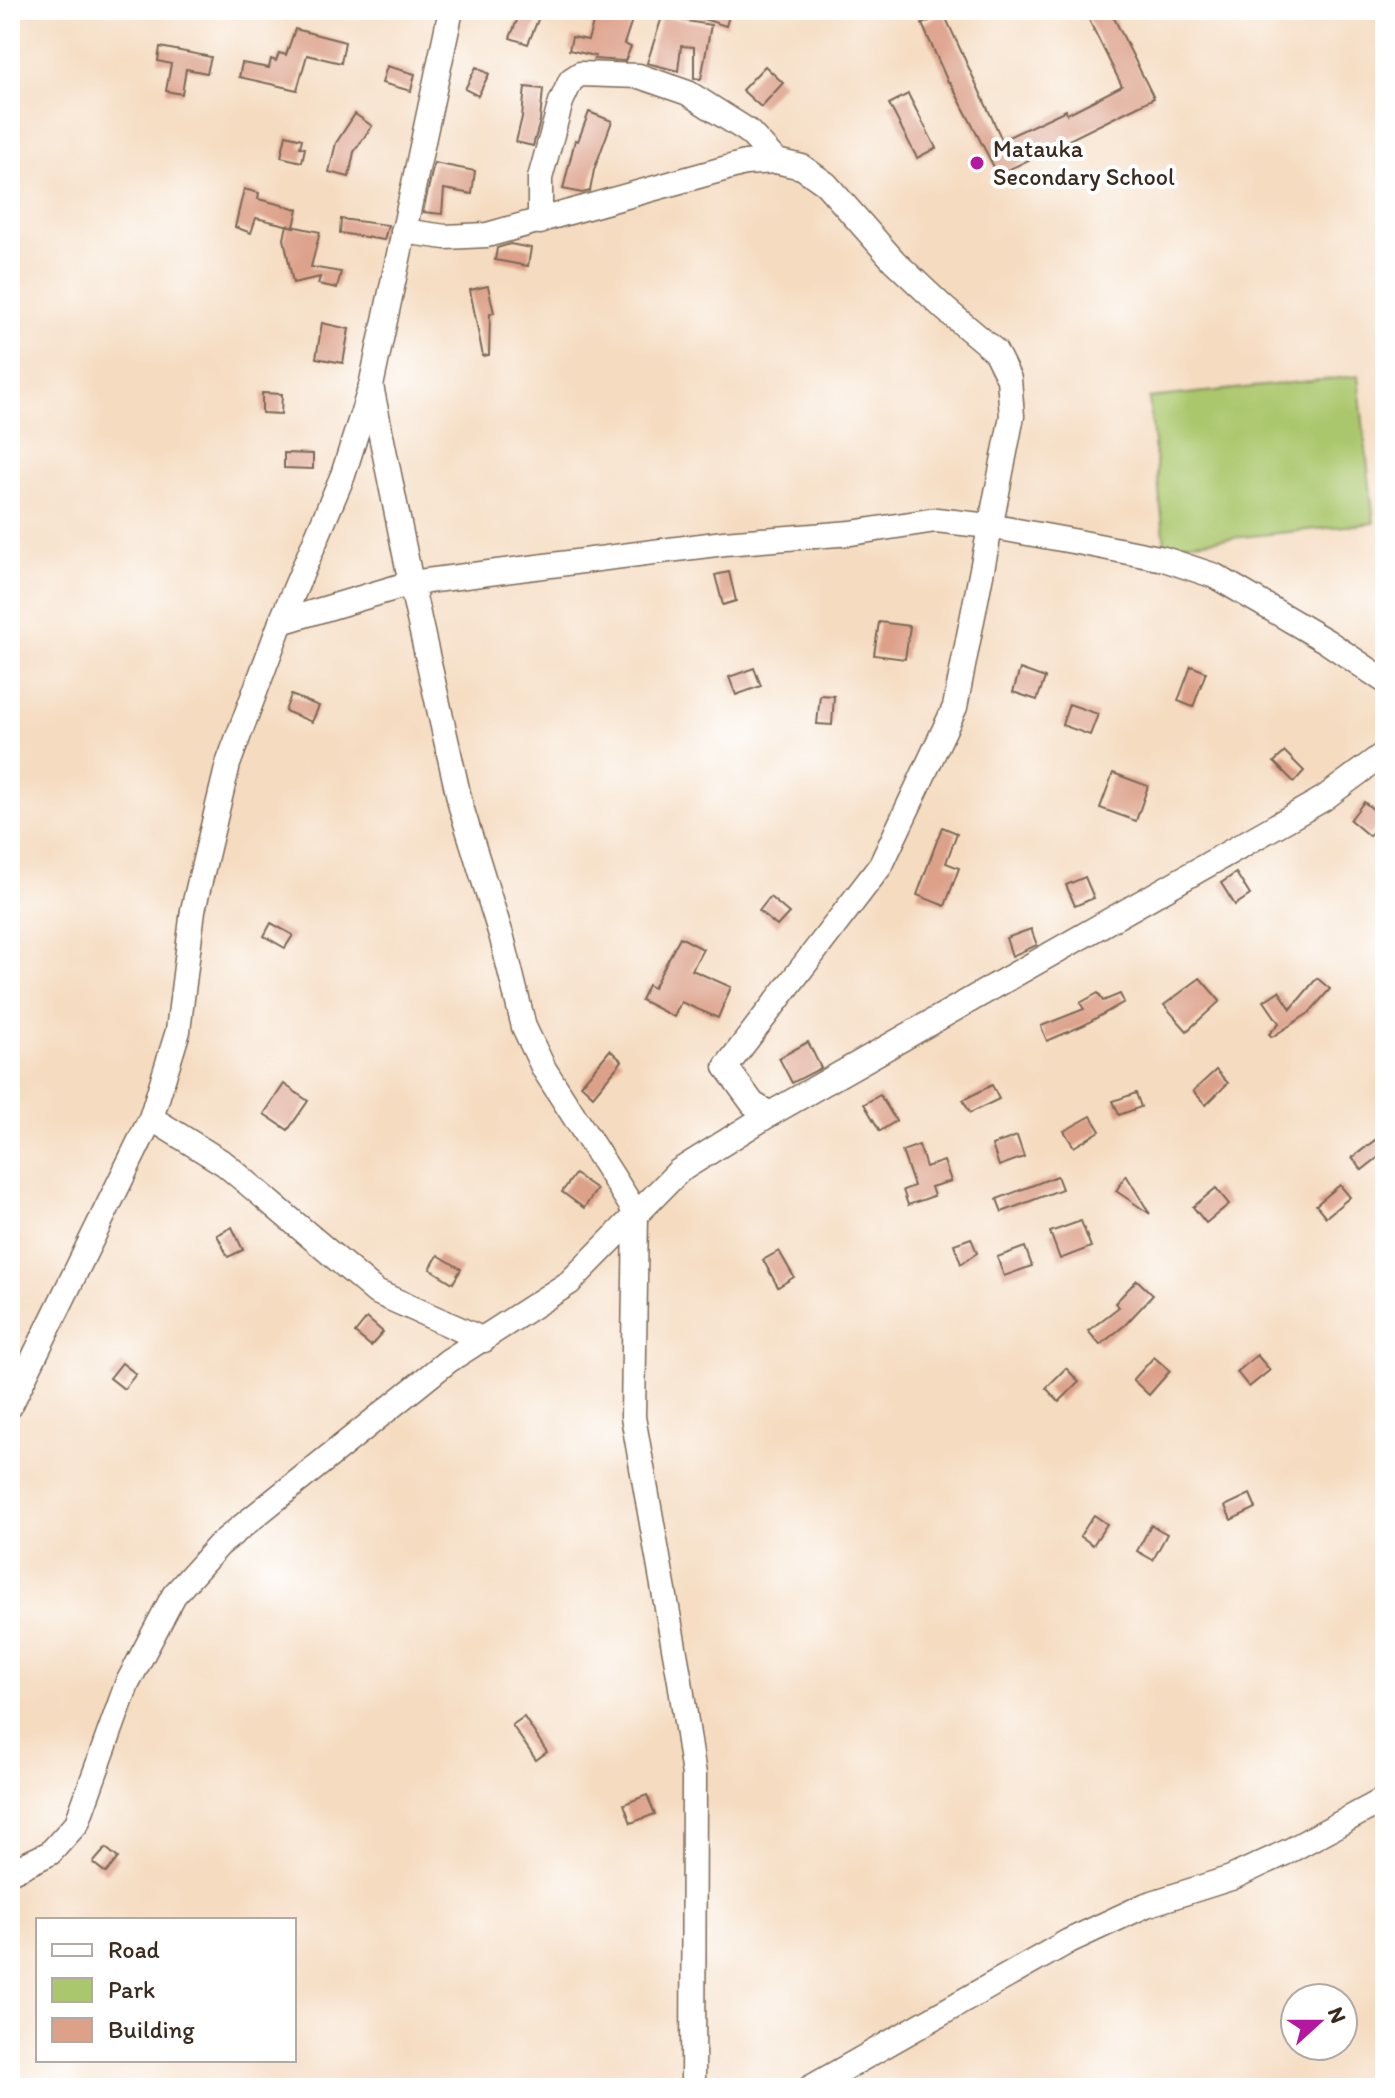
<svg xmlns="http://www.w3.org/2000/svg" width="1395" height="2098" font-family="Itim,sans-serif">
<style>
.green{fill:#abc76d;stroke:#737846;stroke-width:2}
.building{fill:#dda18a}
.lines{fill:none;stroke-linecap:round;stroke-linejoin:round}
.minor-casing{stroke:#7c6857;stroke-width:27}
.minor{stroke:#fff;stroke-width:24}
.poi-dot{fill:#b5179e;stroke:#fff;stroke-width:3}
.labels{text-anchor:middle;stroke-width:8;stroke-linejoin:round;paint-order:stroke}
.poi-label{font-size:24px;fill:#3b2a1e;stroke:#fff;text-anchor:start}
</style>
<rect width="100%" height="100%" fill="#fff"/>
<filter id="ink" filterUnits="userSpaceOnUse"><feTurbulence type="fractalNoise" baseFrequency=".0125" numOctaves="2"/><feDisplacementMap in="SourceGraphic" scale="16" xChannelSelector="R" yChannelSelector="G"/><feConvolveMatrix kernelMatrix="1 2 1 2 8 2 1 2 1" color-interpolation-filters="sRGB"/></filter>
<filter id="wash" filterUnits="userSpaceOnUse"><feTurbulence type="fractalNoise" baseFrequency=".006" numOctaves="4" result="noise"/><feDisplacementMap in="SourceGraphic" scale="32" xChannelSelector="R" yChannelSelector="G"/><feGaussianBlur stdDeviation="1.8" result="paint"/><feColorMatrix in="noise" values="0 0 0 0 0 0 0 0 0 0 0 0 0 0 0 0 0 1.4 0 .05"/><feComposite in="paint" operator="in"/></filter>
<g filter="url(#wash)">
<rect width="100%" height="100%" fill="#f5dcc1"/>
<!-- green -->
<path class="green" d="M1358,376l16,147 -209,22 -16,-147z"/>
<g id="blocks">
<!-- building -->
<g class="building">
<path d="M521,10h21l-14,34 -18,-6z"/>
<path d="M597,10h15l21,7 -9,27 7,3 -6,14 -31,-2 1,-3 -26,-6 3,-13 16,3z"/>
<path d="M685,10h46l-5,16 -41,-13z"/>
<path d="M1084,10h26l44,88 -156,77 -48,-93h-2l-26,-58 22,-10 58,126 64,-30 1,4 55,-28z"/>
<path d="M662,17l49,8 -10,54 -7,-1v-31l-13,-1 -3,25 -31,-8z"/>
<path d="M295,29l50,13 -4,21 -34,-8 -10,35 -58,-13 3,-14 27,5 2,-9 5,2 3,-8 7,2z"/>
<path d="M160,47l51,10 -4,16 -21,-4 -4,25 -16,-3 5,-27 -13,-3z"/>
<path d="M387,66l28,8 -4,17 -29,-8z"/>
<path d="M765,66l18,17 -22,24 -19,-17z"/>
<path d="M476,67l13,7 -11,22 -13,-7z"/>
<path d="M525,87l18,2 -3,32 -7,25 -17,-4 6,-25z"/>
<path d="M908,94l28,54 -19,10 -28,-54z"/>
<path d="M589,112l23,9 -18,49 -4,21 -8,2 -19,-4 12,-49 3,1z"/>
<path d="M355,114l17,12 -18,26 -5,25 -20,-5 7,-29z"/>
<path d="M286,135l16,4 -2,8 5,1 -3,14 -21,-5z"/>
<path d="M434,163l41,8 -3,23 -28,-5 -2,25 -19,-2z"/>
<path d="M244,189l15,4 -1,6 40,10 -4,18 -38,-9 -5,15 -16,-6z"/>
<path d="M341,219l47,6 -4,15 -44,-7z"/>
<path d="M287,225l33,7 -9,35 30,5 -4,16 -19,-4 2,-7 -27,6 -9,-44z"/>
<path d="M510,244l21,4 -3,18 -33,-6 2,-12z"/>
<path d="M488,286l6,27 -4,1 -1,41 -6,1 -13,-66z"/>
<path d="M322,323l27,6 -6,34 -27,-5z"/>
<path d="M262,393l20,1 -1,20 -19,-1z"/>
<path d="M284,453l29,1v15l-29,-1z"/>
<path d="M729,572l7,29 -13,4 -8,-30z"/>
<path d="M879,622l31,4 -5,33 -31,-4z"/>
<path d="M1191,666l15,6 -13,35 -15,-6z"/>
<path d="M754,668l7,18 -25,9 -7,-18z"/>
<path d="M1020,669l25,9 -8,22 -24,-8z"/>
<path d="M291,695l28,11 -7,16 -27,-11z"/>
<path d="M820,695l14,1 -2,29 -15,-1z"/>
<path d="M1069,704l29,10 -8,21 -28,-10z"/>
<path d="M1285,752l19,19 -10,11 -20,-20z"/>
<path d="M1113,773l35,13 -12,35 -36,-13z"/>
<path d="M1364,802l20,16 -15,18 -19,-16z"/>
<path d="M942,827l15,6 -11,30 13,5 -14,38 -28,-11z"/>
<path d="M1236,873l14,22 -15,10 -14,-22z"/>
<path d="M1085,877l9,21 -19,8 -9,-21z"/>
<path d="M770,897l19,16 -12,13 -18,-15z"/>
<path d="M271,923l22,12 -8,13 -21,-12z"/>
<path d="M1031,929l6,16 -25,11 -6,-18z"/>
<path d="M680,937l23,12 -11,21 39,17 -13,31 -37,-16 -7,15 -33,-17 7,-15 5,3z"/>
<path d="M1200,978l20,23 -33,30 -23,-26z"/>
<path d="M1317,978l13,11 -21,24 -37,24 -3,-3 10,-11 -15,-22 15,-10 12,18z"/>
<path d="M1098,993l5,8 17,-7 4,8 -40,23 -37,16 -6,-15 43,-17 -4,-6z"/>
<path d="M808,1042l13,26 -29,15 -13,-25z"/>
<path d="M610,1050l12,11 -29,35 -12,-11z"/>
<path d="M1216,1070l12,13 -22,22 -13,-14z"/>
<path d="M284,1084l24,17 -20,29 -24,-16z"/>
<path d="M992,1085l7,14 -29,14 -7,-13z"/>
<path d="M1136,1093l5,14 -22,8 -6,-14z"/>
<path d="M880,1095l16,26 -16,10 -16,-27z"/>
<path d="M1091,1116l9,15 -26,16 -10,-16z"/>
<path d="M1017,1136l7,21 -25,9 -7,-21z"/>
<path d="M1375,1140l10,12 -23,18 -10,-12z"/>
<path d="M919,1145l7,22 18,-6 7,20 -20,6 3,9 -26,9 -5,-15 11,-4 -12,-35z"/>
<path d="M575,1174l22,15 -13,19 -22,-16z"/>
<path d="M1126,1175l24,39 -34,-23z"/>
<path d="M1057,1176l5,13 -60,23 -5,-13z"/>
<path d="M1340,1185l10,12 -24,20 -10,-12z"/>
<path d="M1216,1188l13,16 -23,19 -13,-16z"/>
<path d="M1081,1221l10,26 -31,12 -10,-27z"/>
<path d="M232,1227l11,23 -15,7 -11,-22z"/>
<path d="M971,1238l6,15 -16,11 -7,-20z"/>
<path d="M1025,1247l7,19 -28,10 -7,-19z"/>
<path d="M779,1251l15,26 -16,10 -15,-27z"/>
<path d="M438,1255l23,14 -8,14 -23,-14z"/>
<path d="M1137,1280l16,15 -28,30 -25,20 -12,-14 31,-24 -4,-4z"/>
<path d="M367,1318l16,14 -12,14 -16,-13z"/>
<path d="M1257,1355l13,15 -21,17 -12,-15z"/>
<path d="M1154,1357l16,14 -21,24 -16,-15z"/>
<path d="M122,1363l14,11 -12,15 -14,-11z"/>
<path d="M1066,1368l13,14 -20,20 -13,-14z"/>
<path d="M1250,1494l6,14 -25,12 -6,-14z"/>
<path d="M1094,1515l13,9 -14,21 -13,-9z"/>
<path d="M1151,1525l16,9 -14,26 -16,-9z"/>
<path d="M524,1717l23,35 -11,8 -24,-35z"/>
<path d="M647,1795l8,19 -24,9 -7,-19z"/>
<path d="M106,1848l12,10 -12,15 -13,-10z"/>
</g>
</g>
</g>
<g filter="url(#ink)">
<use href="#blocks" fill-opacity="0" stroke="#7c6857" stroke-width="2"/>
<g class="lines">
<!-- minor casing -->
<g class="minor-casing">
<g id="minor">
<path d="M540,222v-44l21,-76 10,-22 9,-6 59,2 49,17 60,38 28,30"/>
<path d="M403,231l42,6 42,-2 258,-72 31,-2 26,6 24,17 68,77 51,48 50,42 14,28 3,37 -57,291 -74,158 -155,202 27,37 17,10"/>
<path d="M371,386l40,197 50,224 41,131 22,89 20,42 92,144 -3,204 47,264 14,94 -1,313"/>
<path d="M281,622l130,-39 313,-40 127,-10 85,-13 53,6 89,16 86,17 51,17 111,65 59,40"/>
<path d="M151,1118l74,46 151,128 108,48"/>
<path d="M10,1406l141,-288 27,-87 15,-121 35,-146 53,-142 62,-147 28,-89 80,-376"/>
<path d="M10,1872l40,-19 27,-30 50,-139 47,-89 45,-50 52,-42 177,-142 121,-78 110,-112 91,-57 553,-315 62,-46"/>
<path d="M810,2088l259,-147 77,-36 85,-27 58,-27 96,-52"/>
</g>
</g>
<!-- minor -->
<use href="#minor" class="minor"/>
</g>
</g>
<!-- markers -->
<circle class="poi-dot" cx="977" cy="163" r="8"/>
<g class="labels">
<!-- poi labels -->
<g class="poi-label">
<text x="993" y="157">Matauka<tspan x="993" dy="28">Secondary School</tspan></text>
</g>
</g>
<!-- margin -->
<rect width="1395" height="2098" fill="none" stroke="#fff" stroke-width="40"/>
<!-- legend -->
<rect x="36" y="1918" width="260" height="144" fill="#ffffff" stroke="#b1aaa5" stroke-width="2"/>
<rect x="52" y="1944" width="40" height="12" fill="#ffffff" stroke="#b1aaa5" stroke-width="2"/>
<text x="108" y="1958" font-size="24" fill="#3b2a1e">Road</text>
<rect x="52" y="1978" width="40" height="24" fill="#abc76d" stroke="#b1aaa5" stroke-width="2"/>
<text x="108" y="1998" font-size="24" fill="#3b2a1e">Park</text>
<rect x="52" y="2018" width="40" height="24" fill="#dda18a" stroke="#b1aaa5" stroke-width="2"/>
<text x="108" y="2038" font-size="24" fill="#3b2a1e">Building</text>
<!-- north arrow -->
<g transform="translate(1319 2022) rotate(69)"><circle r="38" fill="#ffffff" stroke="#b1aaa5" stroke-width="2"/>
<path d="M0-6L14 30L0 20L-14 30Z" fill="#b5179e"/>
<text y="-12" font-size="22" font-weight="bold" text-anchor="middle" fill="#3b2a1e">N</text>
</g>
</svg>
